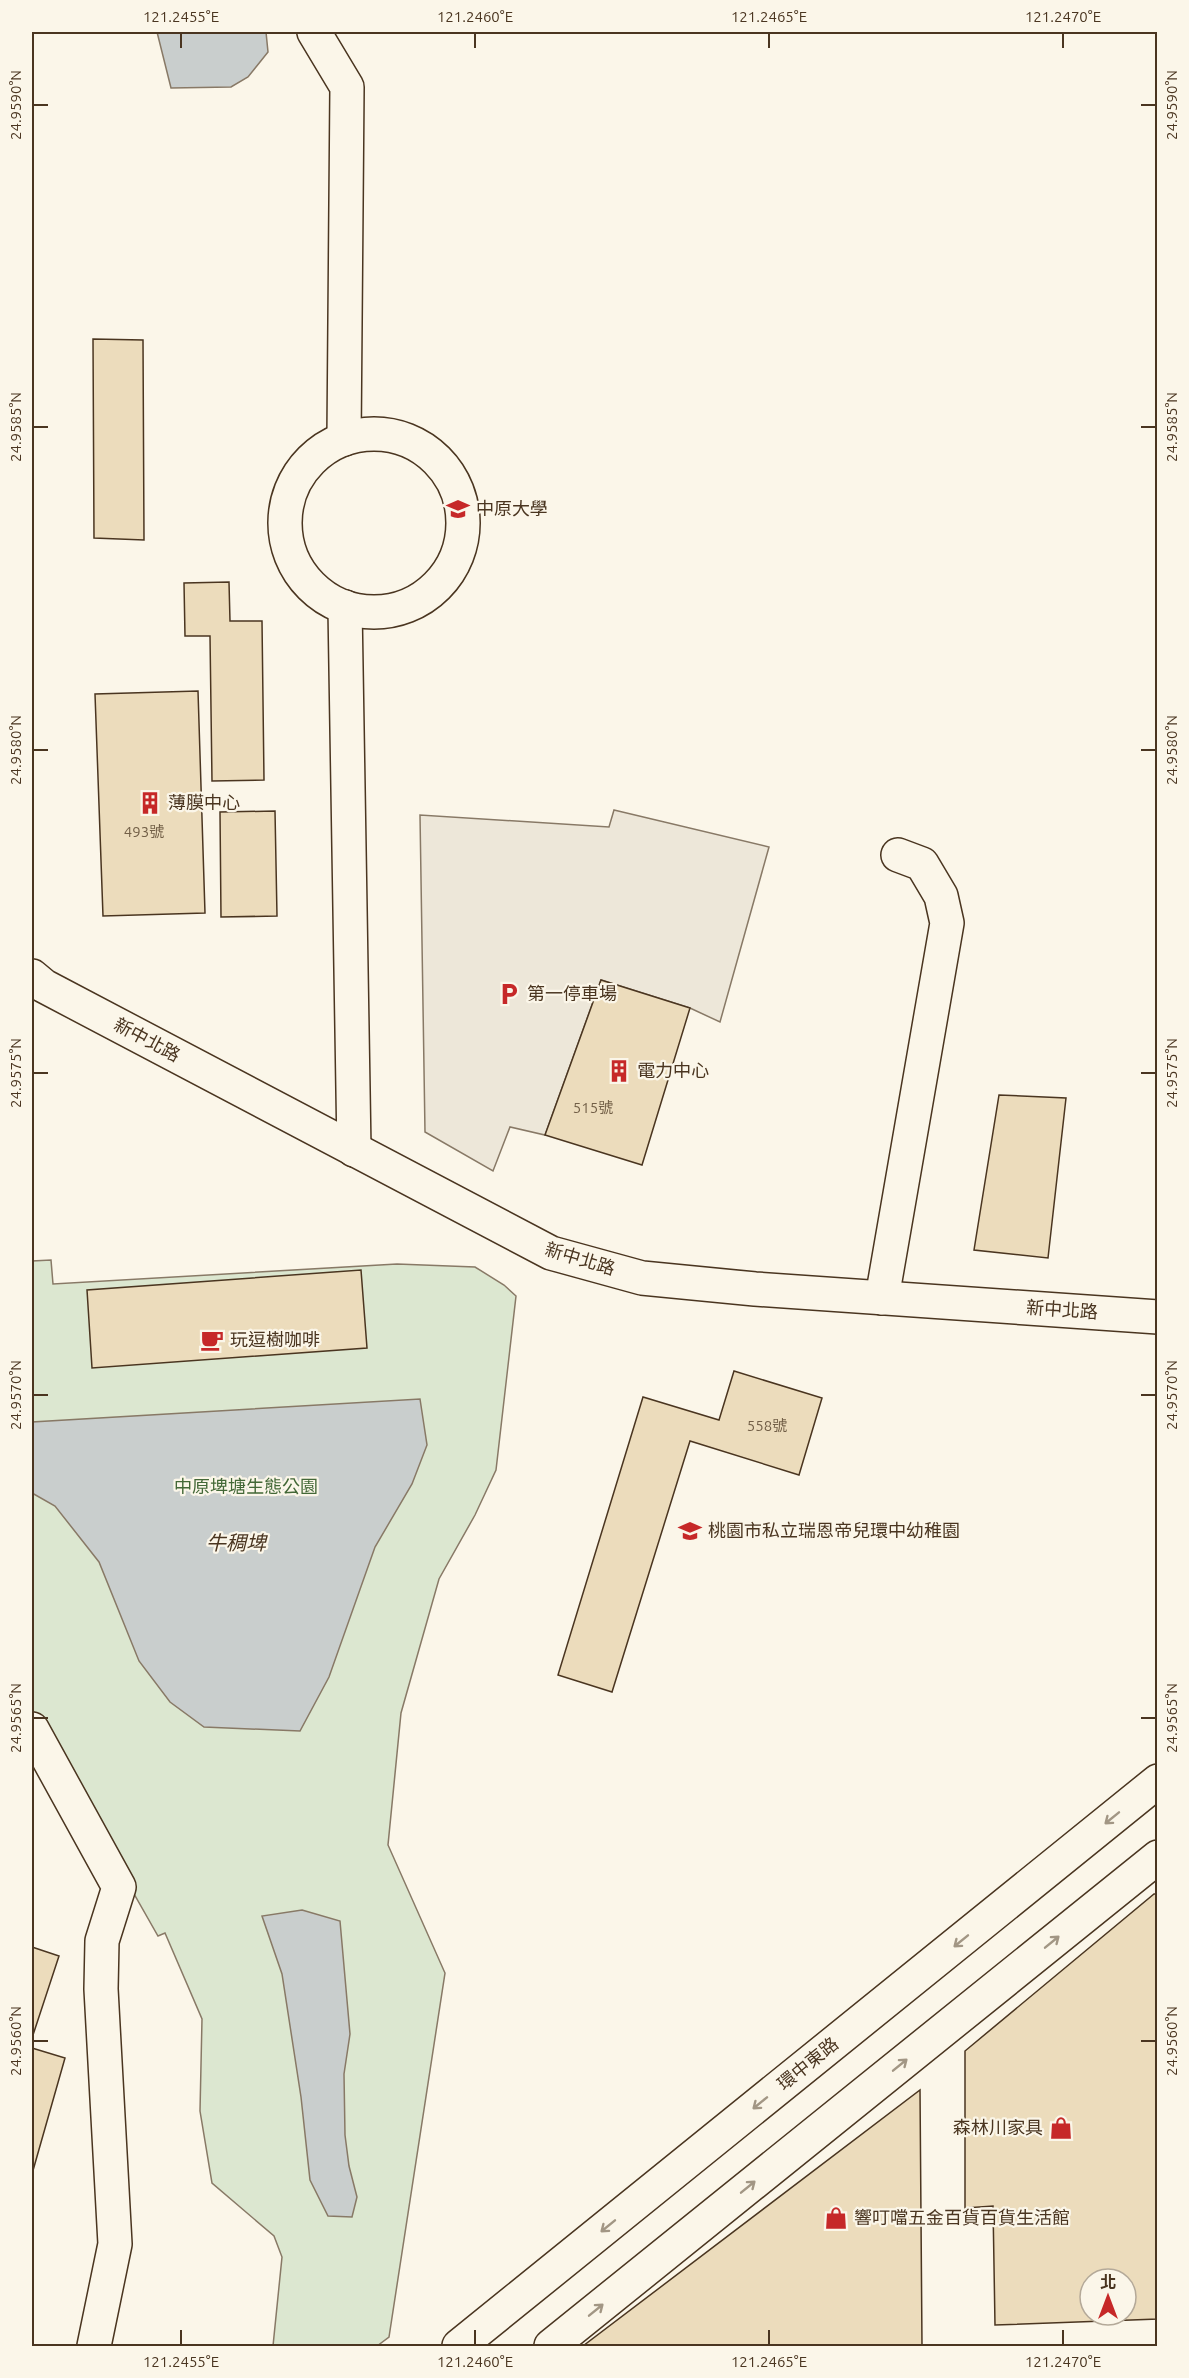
<svg xmlns="http://www.w3.org/2000/svg" width="1189" height="2378" font-family="Ubuntu,'Noto Sans TC',sans-serif">
<style>
.green{fill:#dce7d0;stroke:#887966;stroke-width:1.5}
.parking{fill:#ede7d9;stroke:#887966;stroke-width:1.5}
.water{fill:#c9cecd;stroke:#887966;stroke-width:1.5}
.building{fill:#ecdcbc;stroke:#4a3520;stroke-width:1.5;fill-rule:evenodd}
.lines{fill:none;stroke-linecap:round;stroke-linejoin:round}
.minor-casing{stroke:#4a3520;stroke-width:36}
.minor{stroke:#fbf6e9;stroke-width:33}
.oneway{stroke:#a29684}
.ticks{fill:none;stroke:#4a3520;stroke-width:2}
.labels{text-anchor:middle;stroke-width:4.5;stroke-linejoin:round;paint-order:stroke}
.number-label{font-size:15px;fill:#725f47}
.poi-label{font-size:18px;fill:#4a3520;stroke:#fbf6e9;text-anchor:start}
.street-label{font-size:18px;fill:#4a3520;stroke:#fbf6e9}
.park-label{font-size:18px;fill:#436837;stroke:#fbf6e9}
.water-label{font-size:20px;font-style:italic;fill:#4a3520;stroke:#fbf6e9}
.neatline{fill:none;stroke:#4a3520;stroke-width:2}
.ticks-label{font-size:15px;text-anchor:middle;fill:#4a3520}
</style>
<rect width="100%" height="100%" fill="#fbf6e9"/>
<!-- green -->
<path class="green" d="M51,1260l2,24 344,-20 78,3 29,18 12,11 -20,174 -21,45 -36,64 -38,134 -13,132 57,128 -56,364 -12,9h-104l9,-89 -8,-21 -62,-53 -12,-72 2,-92 -37,-86 -7,3 -49,-86 -77,-117v-472z"/>
<!-- parking -->
<path class="parking" d="M614,810l155,37 -49,175 -30,-14 -89,-28 -56,155 -35,-8 -17,44 -68,-39 -5,-317 189,12z"/>
<!-- water -->
<g class="water">
<path d="M157,32h109l2,20 -20,25 -17,10 -60,1z"/>
<path d="M420,1399l7,46 -15,39 -37,63 -46,130 -29,54 -96,-4 -34,-25 -31,-41 -40,-99 -44,-56 -23,-13v-71z"/>
<path d="M302,1910l38,11 10,113 -6,40 1,61 4,31 8,31 -5,20 -24,-1 -18,-36 -9,-83 -19,-123 -20,-58z"/>
</g>
<!-- building -->
<g class="building">
<path d="M93,339l50,1 1,200 -50,-2z"/>
<path d="M229,582l1,39h32l2,159 -52,1 -2,-145h-25l-1,-53z"/>
<path d="M198,691l7,222 -102,3 -8,-222z"/>
<path d="M275,811l2,105 -56,1 -1,-105z"/>
<path d="M601,980l89,28 -48,157 -97,-30z"/>
<path d="M999,1095l67,3 -18,160 -74,-8z"/>
<path d="M361,1270l6,78 -275,20 -5,-78z"/>
<path d="M734,1371l88,27 -23,77 -109,-34 -78,251 -54,-17 85,-278 76,23z"/>
<path d="M1154,1894h4v425l-163,6 -2,-119 -28,2v-157zM1090,2279h36v36h-36z"/>
<path d="M32,1947l27,9 -26,79h-1z"/>
<path d="M32,2048l33,10 -33,116z"/>
<path d="M920,2090l2,256h-339z"/>
</g>
<g class="lines">
<!-- minor casing -->
<g class="minor-casing">
<g id="minor">
<path d="M314,32l33,55 -3,352"/>
<circle cx="374" cy="523" r="89"/>
<path d="M345,607l9,543"/>
<path d="M32,976l12,10 507,267 91,25 113,11 403,28"/>
<path d="M882,1298l65,-375 -6,-27 -19,-32 -24,-9"/>
<path d="M32,1729l87,158 -17,54 -1,48 14,255 -21,102"/>
<path d="M459,2346l699,-565"/>
<path d="M551,2346l607,-489"/>
</g>
</g>
<!-- minor -->
<use href="#minor" class="minor"/>
</g>
<!-- one-way arrows -->
<defs><path id="oneway-shaft" d="M-6 0H5M1.5-3L5.5 0L1.5 3" fill="none" stroke-width="1.6" stroke-linecap="round" stroke-linejoin="round" transform="scale(1.5)"/></defs>
<g class="oneway">
<use href="#oneway-shaft" transform="translate(1112 1818) rotate(141)"/>
<use href="#oneway-shaft" transform="translate(961 1941) rotate(141)"/>
<use href="#oneway-shaft" transform="translate(1052 1942) rotate(-39)"/>
<use href="#oneway-shaft" transform="translate(900 2065) rotate(-39)"/>
<use href="#oneway-shaft" transform="translate(760 2103) rotate(141)"/>
<use href="#oneway-shaft" transform="translate(748 2187) rotate(-39)"/>
<use href="#oneway-shaft" transform="translate(608 2226) rotate(141)"/>
<use href="#oneway-shaft" transform="translate(596 2310) rotate(-39)"/>
</g>
<!-- ticks -->
<path class="ticks" d="M181,33v15M475,33v15M769,33v15M1063,33v15M33,105h15M1141,105h15M33,427h15M1141,427h15M33,750h15M1141,750h15M33,1073h15M1141,1073h15M33,1395h15M1141,1395h15M33,1718h15M1141,1718h15M33,2041h15M1141,2041h15M181,2330v15M475,2330v15M769,2330v15M1063,2330v15"/>
<!-- icons -->
<defs>
<g id="university-bare" transform="scale(1.8)"><path d="M0-5L7-2L0 1L-7-2ZM-4 1L0 2.5L4 1V4Q0 6-4 4Z" fill="#c62828" stroke="#fbf6e9" stroke-width="2.5" paint-order="stroke"/></g>
<g id="building-bare" transform="scale(1.8)"><path d="M-4-6H4V6H1V3H-1V6H-4ZM-2.5-4.3h1.7v1.8h-1.7ZM.8-4.3h1.7v1.8H.8ZM-2.5-1h1.7V.8h-1.7ZM.8-1h1.7V.8H.8Z" fill="#c62828" stroke="#fbf6e9" stroke-width="2.5" paint-order="stroke"/></g>
<g id="parking-bare" transform="scale(1.8)"><path d="M-3.5-5.5H1a3.5 3.5 0 0 1 0 7H-1V5.5H-3.5ZM-1-3.4V-.6H.8a1.4 1.4 0 0 0 0-2.8Z" fill="#c62828" stroke="#fbf6e9" stroke-width="2.5" paint-order="stroke"/></g>
<g id="cafe-bare" transform="scale(1.8)"><path d="M-5.5-4.5H6V0H3Q3 3.5 0 3.5H-2.5Q-5.5 3.5-5.5 0ZM3-3.2v2h1.7v-2ZM-6 4.5H4V6H-6Z" fill="#c62828" stroke="#fbf6e9" stroke-width="2.5" paint-order="stroke"/></g>
<g id="school-bare" transform="scale(1.8)"><path d="M0-5L7-2L0 1L-7-2ZM-4 1L0 2.5L4 1V4Q0 6-4 4Z" fill="#c62828" stroke="#fbf6e9" stroke-width="2.5" paint-order="stroke"/></g>
<g id="shop-bare" transform="scale(1.8)"><path d="M-5-2.5h2.3a2.7 3.5 0 0 1 5.4 0H5L5.5 6h-11ZM-1.5-2.5h3a1.5 2.3 0 0 0-3 0Z" fill="#c62828" stroke="#fbf6e9" stroke-width="2.5" paint-order="stroke"/></g>
</defs>
<g fill-rule="evenodd">
<use href="#university-bare" x="458" y="509"/>
<use href="#building-bare" x="150" y="803"/>
<use href="#parking-bare" x="509" y="994"/>
<use href="#building-bare" x="619" y="1071"/>
<use href="#cafe-bare" x="212" y="1340"/>
<use href="#school-bare" x="690" y="1531"/>
<use href="#shop-bare" x="1061" y="2128"/>
<use href="#shop-bare" x="836" y="2218"/>
</g>
<g class="labels">
<!-- number labels -->
<g class="number-label">
<text x="144" y="837">493號</text>
<text x="593" y="1113">515號</text>
<text x="767" y="1431">558號</text>
</g>
<!-- poi labels -->
<g class="poi-label">
<text x="476" y="515">中原大學</text>
<text x="168" y="809">薄膜中心</text>
<text x="527" y="1000">第一停車場</text>
<text x="637" y="1077">電力中心</text>
<text x="230" y="1346">玩逗樹咖啡</text>
<text x="708" y="1537">桃園市私立瑞恩帝兒環中幼稚園</text>
<text x="1043" y="2134" text-anchor="end">森林川家具</text>
<text x="854" y="2224">響叮噹五金百貨百貨生活館</text>
</g>
<!-- street labels -->
<g class="street-label">
<text transform="translate(147 1040) rotate(28)" y="6">新中北路</text>
<text transform="translate(580 1259) rotate(17)" y="6">新中北路</text>
<text transform="translate(1062 1310) rotate(4)" y="6">新中北路</text>
<text transform="translate(808 2064) rotate(-39)" y="6">環中東路</text>
</g>
<!-- park labels -->
<g class="park-label">
<text x="246" y="1493">中原埤塘生態公園</text>
</g>
<!-- water labels -->
<g class="water-label">
<text x="236" y="1550">牛稠埤</text>
</g>
</g>
<!-- border -->
<rect width="1189" height="2378" fill="none" stroke="#fbf6e9" stroke-width="66"/>
<!-- north arrow -->
<g transform="translate(1108 2297)"><circle r="28" fill="#fbf6e9" stroke="#b4a999" stroke-width="1.5"/>
<path d="M0-4.5L10 22L0 15L-10 22Z" fill="#c62828"/>
<text y="-9" font-size="16" font-weight="bold" text-anchor="middle" fill="#4a3520">北</text>
</g>
<rect x="33" y="33" width="1123" height="2312" class="neatline"/>
<g class="ticks-label">
<text x="181" y="22">121.2455°E</text>
<text x="475" y="22">121.2460°E</text>
<text x="769" y="22">121.2465°E</text>
<text x="1063" y="22">121.2470°E</text>
<text transform="translate(16 105) rotate(-90)" y="5">24.9590°N</text>
<text transform="translate(1172 105) rotate(-90)" y="5">24.9590°N</text>
<text transform="translate(16 427) rotate(-90)" y="5">24.9585°N</text>
<text transform="translate(1172 427) rotate(-90)" y="5">24.9585°N</text>
<text transform="translate(16 750) rotate(-90)" y="5">24.9580°N</text>
<text transform="translate(1172 750) rotate(-90)" y="5">24.9580°N</text>
<text transform="translate(16 1073) rotate(-90)" y="5">24.9575°N</text>
<text transform="translate(1172 1073) rotate(-90)" y="5">24.9575°N</text>
<text transform="translate(16 1395) rotate(-90)" y="5">24.9570°N</text>
<text transform="translate(1172 1395) rotate(-90)" y="5">24.9570°N</text>
<text transform="translate(16 1718) rotate(-90)" y="5">24.9565°N</text>
<text transform="translate(1172 1718) rotate(-90)" y="5">24.9565°N</text>
<text transform="translate(16 2041) rotate(-90)" y="5">24.9560°N</text>
<text transform="translate(1172 2041) rotate(-90)" y="5">24.9560°N</text>
<text x="181" y="2367">121.2455°E</text>
<text x="475" y="2367">121.2460°E</text>
<text x="769" y="2367">121.2465°E</text>
<text x="1063" y="2367">121.2470°E</text>
</g>
</svg>
